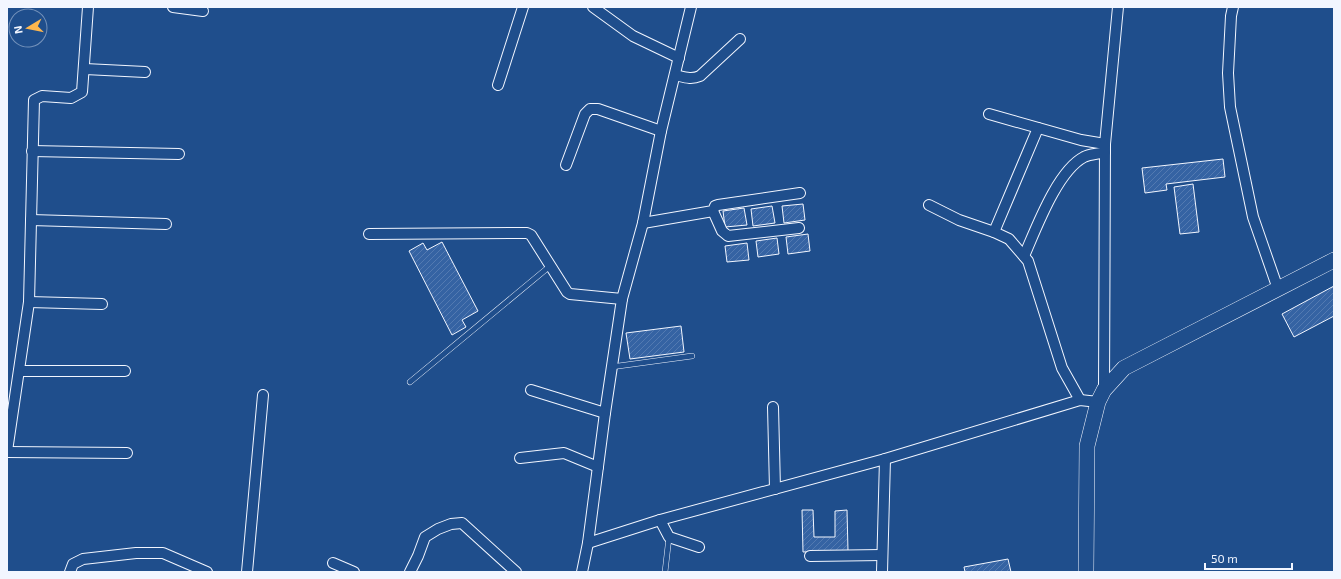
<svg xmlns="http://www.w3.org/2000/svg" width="1341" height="579" font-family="'Exo 2',sans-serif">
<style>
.building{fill:url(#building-hatch);stroke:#f2f6ff}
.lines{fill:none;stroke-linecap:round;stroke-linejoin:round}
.service-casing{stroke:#f2f6ff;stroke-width:6}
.minor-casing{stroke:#f2f6ff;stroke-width:12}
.secondary-casing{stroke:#f2f6ff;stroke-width:16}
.service{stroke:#1f4e8c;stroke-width:5}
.minor{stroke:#1f4e8c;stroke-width:10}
.secondary{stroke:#1f4e8c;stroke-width:15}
</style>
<defs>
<pattern id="building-hatch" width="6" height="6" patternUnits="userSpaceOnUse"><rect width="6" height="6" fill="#3563a3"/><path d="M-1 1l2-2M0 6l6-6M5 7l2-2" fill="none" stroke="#537ab1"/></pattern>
</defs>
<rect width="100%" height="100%" fill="#1f4e8c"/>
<!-- building -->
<g class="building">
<path d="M1223,159l2,18 -59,7 1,6 -22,3 -3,-25z"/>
<path d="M1193,184l6,48 -19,2 -6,-47z"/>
<path d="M803,204l2,16 -21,3 -2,-17z"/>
<path d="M772,206l3,17 -22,3 -2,-17z"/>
<path d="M744,208l3,17 -22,2 -2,-16z"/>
<path d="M808,234l2,17 -22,3 -2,-17z"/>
<path d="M777,238l2,16 -21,3 -2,-16z"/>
<path d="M442,242l36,69 -16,9 4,7 -14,8 -43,-84 14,-8 4,7z"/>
<path d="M747,243l2,17 -22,2 -2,-16z"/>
<path d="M1334,286v30l-40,21 -12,-23z"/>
<path d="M681,326l3,26 -54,7 -4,-26z"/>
<path d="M802,510h11l1,27h21v-26l12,-1 1,41 -45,1z"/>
<path d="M1008,559l3,13h-46l-1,-5z"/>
</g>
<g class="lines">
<!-- service casing -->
<g class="service-casing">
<g id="service">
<path d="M611,367l81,-11"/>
<path d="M410,382l140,-116"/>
<path d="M665,572l4,-35"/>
</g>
</g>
<!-- minor casing -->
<g class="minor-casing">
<g id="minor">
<path d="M173,7l30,4"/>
<path d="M593,7l40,29 46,22"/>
<path d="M691,7l-30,124 -18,92 -21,76 -17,114 -17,130 72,-23 225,-61 195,-59 18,2"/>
<path d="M1233,7l-2,9 -3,57 2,34 23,110 25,72"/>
<path d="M85,69l60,3"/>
<path d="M675,75c9,2 16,5 25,1l40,-37"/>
<path d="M498,85l25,-78"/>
<path d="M989,114l92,26 24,4"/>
<path d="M32,151l147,3"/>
<path d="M566,165l19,-51 5,-5h8l63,22"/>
<path d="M929,205l30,15 35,12 15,7 19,22 34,107 18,32"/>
<path d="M713,211l9,20 6,5 71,-8"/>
<path d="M31,220l135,4"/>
<path d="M643,223l70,-12 2,-5 3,-1 82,-12"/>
<path d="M994,232l44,-104"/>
<path d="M369,234l158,-1 4,2 36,57 3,2 52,5"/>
<path d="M1024,256c12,-27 33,-85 60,-99 5,-3 14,-3 21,-5"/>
<path d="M29,302l73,2"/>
<path d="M19,371h106"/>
<path d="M531,390l74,23"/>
<path d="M1104,390l1,-246 13,-137"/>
<path d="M773,407l2,82"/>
<path d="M7,451l22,-149 5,-202 8,-4 29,2 11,-6 6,-85"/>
<path d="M7,452l120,1"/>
<path d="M520,458l44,-5 34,14"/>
<path d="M660,520l9,17 30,10"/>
<path d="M810,556l72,-1"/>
<path d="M333,563l21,9"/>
<path d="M70,572l3,-8 10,-5 53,-6h27l44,19"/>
<path d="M247,572l16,-177"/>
<path d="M410,572l8,-16 7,-19 13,-8 13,-5 11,-1 54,49"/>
<path d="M582,572l6,-29"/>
<path d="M882,572l3,-113"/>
</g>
</g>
<!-- secondary casing -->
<g class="secondary-casing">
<path id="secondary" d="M1086,572l1,-126 11,-44 6,-12 20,-22 210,-108"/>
</g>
<!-- service -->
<use href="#service" class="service"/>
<!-- minor -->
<use href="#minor" class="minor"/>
<!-- secondary -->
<use href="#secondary" class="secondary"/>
</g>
<!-- border -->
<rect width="1341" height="579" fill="none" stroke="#f2f6ff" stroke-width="16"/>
<!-- north arrow -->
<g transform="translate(28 28) rotate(260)"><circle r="19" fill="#1f4e8c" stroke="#7391ba"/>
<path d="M0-3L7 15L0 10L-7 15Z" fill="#ffb74d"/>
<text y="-6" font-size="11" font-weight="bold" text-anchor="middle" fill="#f2f6ff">N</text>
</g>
<!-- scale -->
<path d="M1205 563v6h87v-6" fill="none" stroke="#f2f6ff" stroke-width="2"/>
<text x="1211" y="563" font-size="12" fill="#f2f6ff" stroke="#1f4e8c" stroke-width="3" paint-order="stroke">50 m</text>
</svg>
